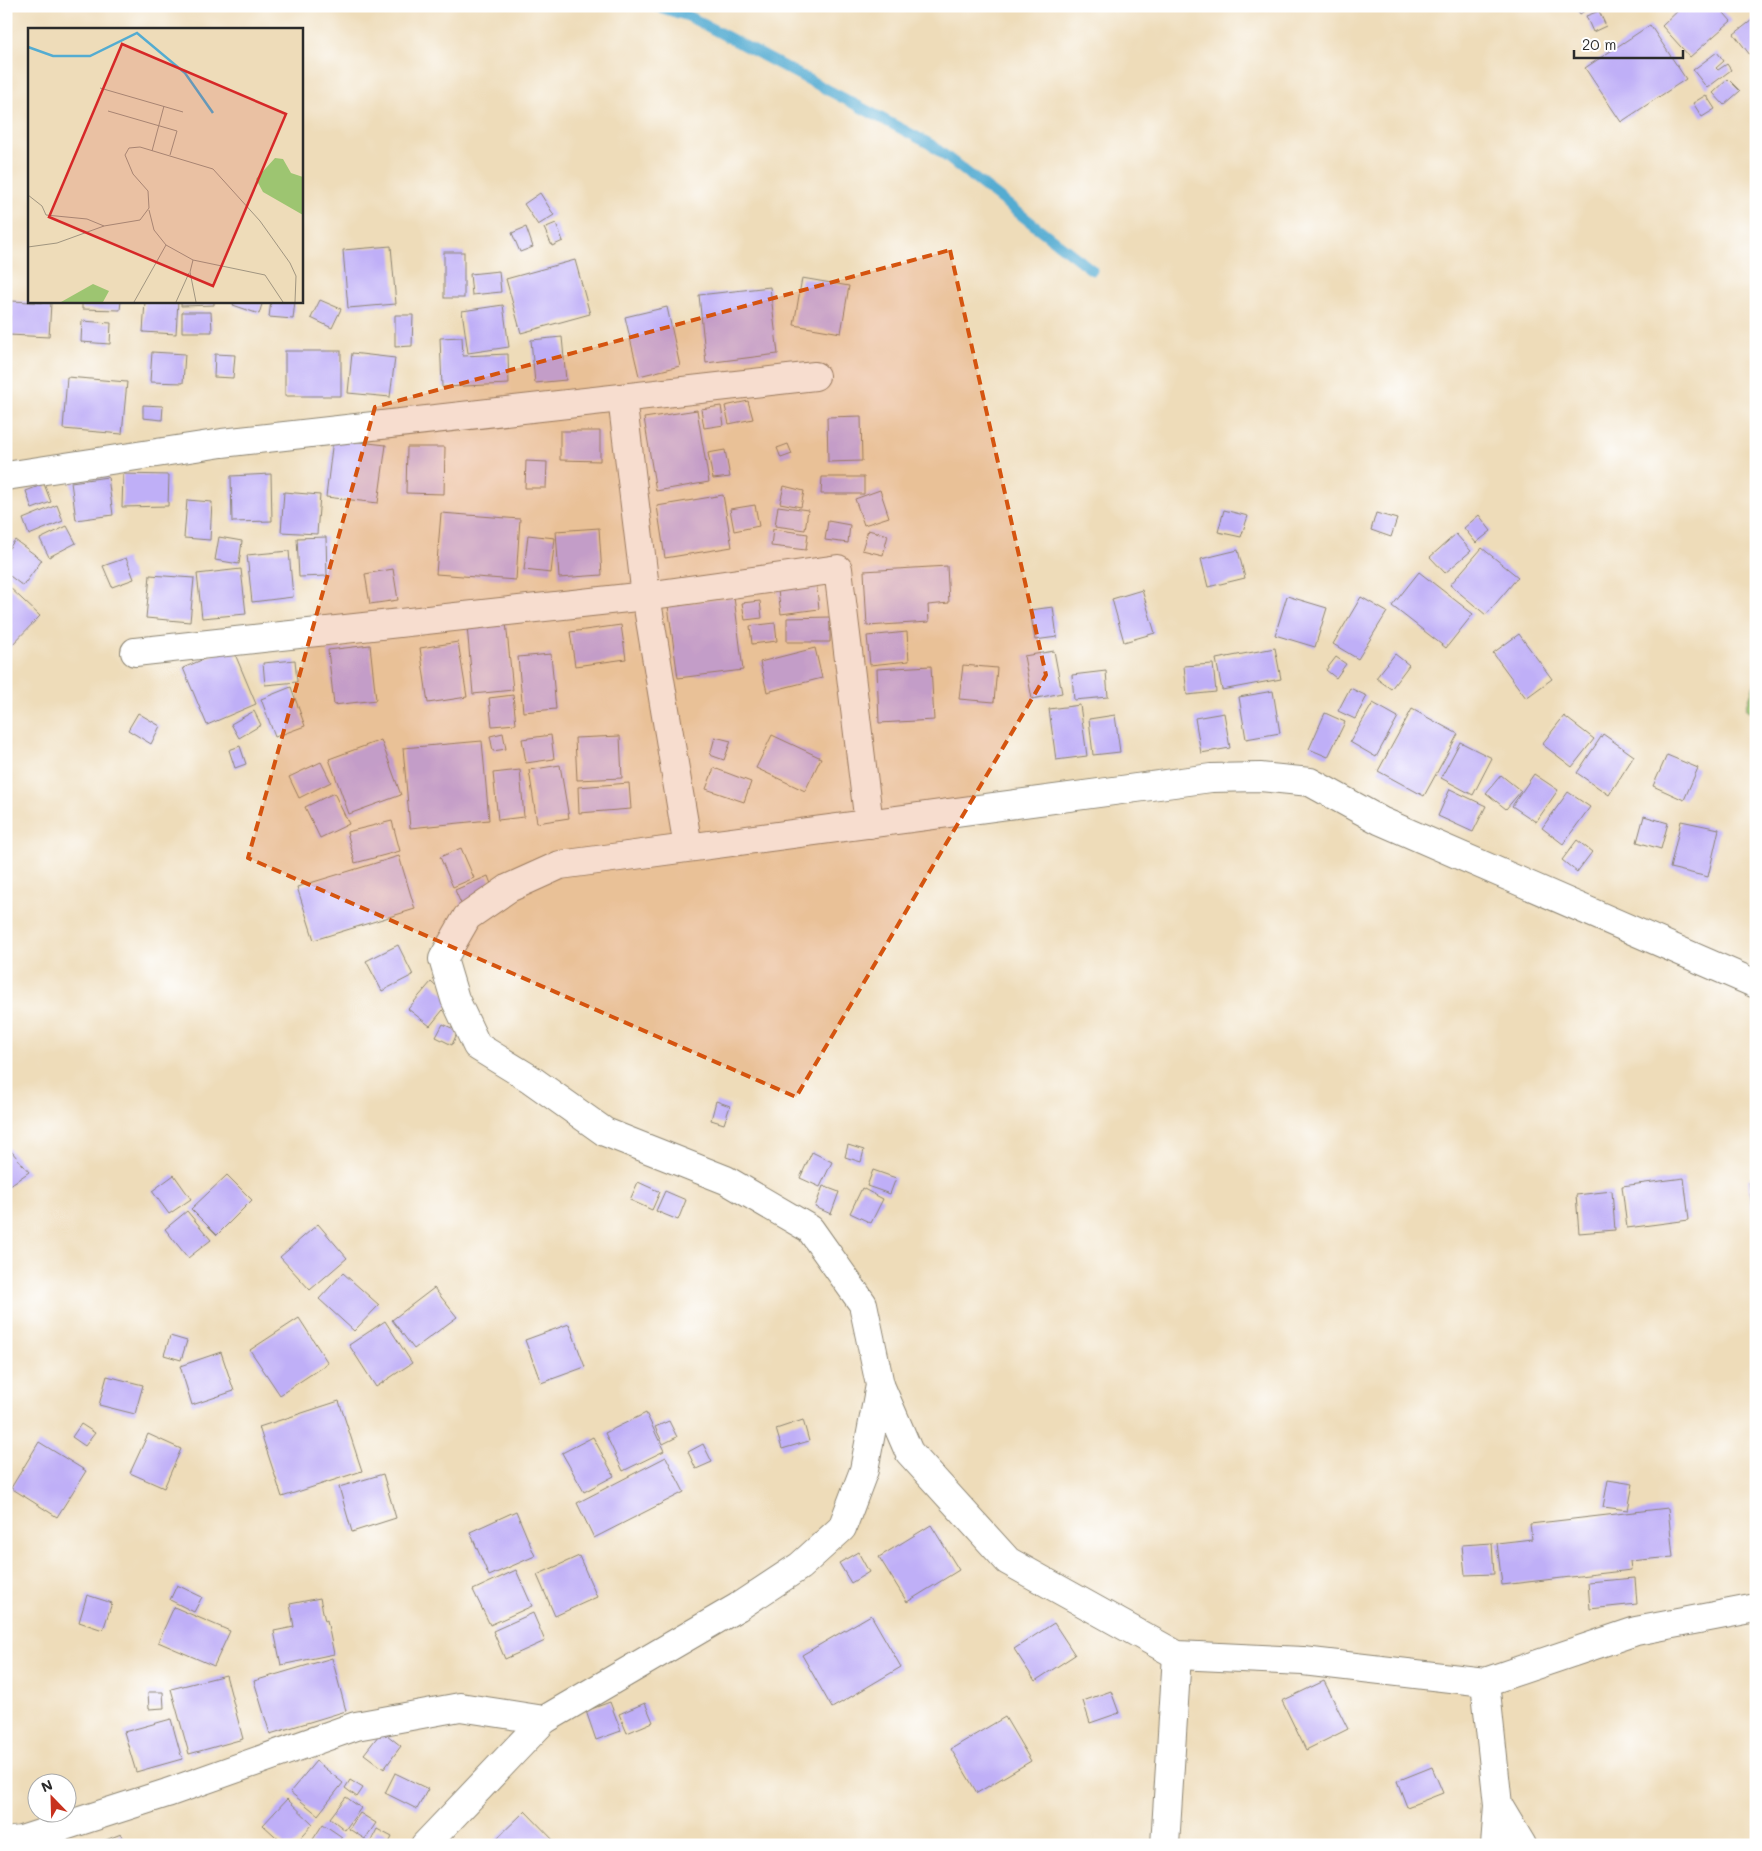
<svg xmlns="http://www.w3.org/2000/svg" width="1762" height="1851" font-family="Mali,sans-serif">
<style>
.green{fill:#9dc571;stroke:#64784e}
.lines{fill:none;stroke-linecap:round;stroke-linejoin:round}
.stream{stroke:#54acd1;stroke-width:11}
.building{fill:#bfaff7}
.minor-casing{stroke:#8c8472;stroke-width:30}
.minor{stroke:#fff;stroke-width:28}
.marked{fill:#d5540f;fill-opacity:0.2;stroke:#d5540f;stroke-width:4;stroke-dasharray:10 6;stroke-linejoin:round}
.inset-river{fill:none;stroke:#54acd1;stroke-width:2.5}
.inset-road{fill:none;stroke:#a09580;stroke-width:1}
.view{fill:#d62828;fill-opacity:0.15;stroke:#d62828;stroke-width:2.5}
.inset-edge{fill:none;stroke:#2b2b2b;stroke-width:2.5}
</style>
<rect width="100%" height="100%" fill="#fff"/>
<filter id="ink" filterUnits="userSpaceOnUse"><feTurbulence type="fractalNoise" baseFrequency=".02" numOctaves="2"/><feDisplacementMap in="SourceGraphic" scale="10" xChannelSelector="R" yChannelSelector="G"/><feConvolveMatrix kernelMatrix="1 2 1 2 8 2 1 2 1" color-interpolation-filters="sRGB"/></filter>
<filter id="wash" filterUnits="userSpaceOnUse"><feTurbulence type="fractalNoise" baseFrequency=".0096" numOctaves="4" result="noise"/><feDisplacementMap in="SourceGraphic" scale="20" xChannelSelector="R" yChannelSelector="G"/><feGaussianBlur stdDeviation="1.12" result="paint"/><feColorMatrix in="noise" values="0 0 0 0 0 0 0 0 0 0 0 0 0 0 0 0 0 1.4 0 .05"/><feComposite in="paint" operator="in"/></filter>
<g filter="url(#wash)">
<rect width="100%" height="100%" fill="#eedcb9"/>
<!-- green -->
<path class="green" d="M1756,679v37l-10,-8z"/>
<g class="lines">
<!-- stream -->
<path class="stream" d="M656,6l32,10 242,128 162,126"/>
</g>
<g id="blocks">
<!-- building -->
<g class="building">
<path d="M1575,6h17l-12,8z"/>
<path d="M1683,6h35l13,15 -41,36 -28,-31z"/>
<path d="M1599,11l7,15 -13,6 -7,-16z"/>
<path d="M1756,17v34l-6,4 -16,-21z"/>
<path d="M1650,25l36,54 -65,43 -36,-54z"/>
<path d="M1717,52l7,9 -8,7 2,2 9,-6 4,6 -24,18 -14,-18z"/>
<path d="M1728,79l12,12 -16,14 -11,-12z"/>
<path d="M1706,95l9,14 -13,8 -9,-14z"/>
<path d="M540,193l14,22 -16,10 -14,-21z"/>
<path d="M556,223l7,18 -11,5 -8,-18z"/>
<path d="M526,227l7,20 -13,5 -8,-19z"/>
<path d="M391,246l5,58 -48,4 -5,-58z"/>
<rect x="444" y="252" width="20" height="46"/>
<path d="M575,260l15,54 -69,19 -15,-54z"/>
<path d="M499,271l2,21 -29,3 -2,-21z"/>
<path d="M802,278l47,8 -8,47 -47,-8z"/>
<path d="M770,287l8,67 -72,9 -7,-68z"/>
<path d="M320,300l21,9 -9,19 -21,-10z"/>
<path d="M11,301l40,2 -2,34 -40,-2z"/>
<path d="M82,301h39l-1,9 -38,-1z"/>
<path d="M145,301h33l-2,33 -33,-2z"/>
<path d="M181,301h33v4l-33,1z"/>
<path d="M235,301h28l-4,13 -26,-9z"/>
<path d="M271,301h24l-2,18 -24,-2z"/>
<path d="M503,305l6,42 -41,6 -6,-42z"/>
<path d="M667,307l13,59 -41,10 -14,-59z"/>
<path d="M182,312h29l1,20h-30z"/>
<path d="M395,315h18l-1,31 -17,1z"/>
<path d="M82,321l29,2 -1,21 -29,-2z"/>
<path d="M462,337l1,19 45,-2 1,30 -67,3 -2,-49z"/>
<path d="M562,337l4,43 -31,3 -4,-43z"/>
<rect x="285" y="351" width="56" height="45"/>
<path d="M152,352l33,2 -2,29 -33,-1z"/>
<path d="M352,353l43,5 -5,39 -42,-4z"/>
<path d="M215,354l20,1 -2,23 -19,-1z"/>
<path d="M67,377l60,5 -5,52 -59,-5z"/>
<path d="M748,401l5,18 -24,5 -4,-18z"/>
<path d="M143,405l20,1 -1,14 -19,-2z"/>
<path d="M721,406l3,19 -20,3 -3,-19z"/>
<path d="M697,410l12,72 -53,9 -12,-73z"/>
<path d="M861,416l1,45 -34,1 -1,-45z"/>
<path d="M560,431h40v30l-40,-1z"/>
<path d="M333,439l53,6 -8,58 -52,-6z"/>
<path d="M788,444l4,10 -11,4 -4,-10z"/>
<path d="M407,447h38l-1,47 -38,-1z"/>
<path d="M725,450l5,27 -17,2 -5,-26z"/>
<path d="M526,461l21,1 -1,26h-21z"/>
<path d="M123,474l46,1 -1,31 -46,1z"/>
<path d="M271,474l1,47 -40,1 -1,-46z"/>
<path d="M108,477l5,38 -37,5 -5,-38z"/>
<path d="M822,477h42v17h-43z"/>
<path d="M44,484l7,18 -19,7 -6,-18z"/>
<path d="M784,486l20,5 -3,16 -21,-4z"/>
<path d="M880,490l9,27 -25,8 -9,-26z"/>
<path d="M284,492l36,3 -3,39 -36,-2z"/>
<path d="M723,495l9,52 -67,11 -8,-52z"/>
<path d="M187,500l25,2 -2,38 -26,-2z"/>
<path d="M57,505l6,16 -34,14 -6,-16z"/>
<path d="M755,505l4,21 -25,5 -4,-22z"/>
<path d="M778,506l30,4 -3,20 -30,-4z"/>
<path d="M1224,510l24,6 -7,21 -23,-5z"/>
<path d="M441,513l79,6 -4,61 -80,-6z"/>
<path d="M1376,513l21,6 -6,18 -20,-7z"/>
<path d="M1479,515l12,16 -15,12 -12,-15z"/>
<path d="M828,521l22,4 -2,18 -23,-3z"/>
<path d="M67,526l9,17 -27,14 -9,-18z"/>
<path d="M599,528l3,47 -43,3 -3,-47z"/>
<path d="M773,529l35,5 -2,16 -35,-4z"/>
<path d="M868,530l20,5 -5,20 -21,-5z"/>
<path d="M1456,534l15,17 -26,22 -15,-16z"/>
<path d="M528,535l27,3 -4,35 -27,-3z"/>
<path d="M219,537l23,4 -3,23 -24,-4z"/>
<path d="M326,537l1,39 -28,1 -2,-39z"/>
<path d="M15,540l27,20 -19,26 -17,-13v-21z"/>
<path d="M1482,548l36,29 -32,38 -36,-30z"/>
<path d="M1238,550l7,28 -37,9 -7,-28z"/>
<path d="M289,551l4,46 -41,5 -5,-47z"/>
<path d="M126,558l8,21 -22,8 -9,-21z"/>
<path d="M947,566l2,37 -21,2 1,17 -62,4 -3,-55z"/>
<path d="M241,569l5,45 -44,4 -5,-44z"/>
<path d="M393,569l5,31 -28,4 -5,-30z"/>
<path d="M1419,572l54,42 -27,34 -54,-42z"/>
<path d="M150,575l44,3 -4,44 -44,-4z"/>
<path d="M816,579l3,30 -38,5 -4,-31z"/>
<path d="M6,584l34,32 -34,35z"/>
<path d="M1142,590l13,43 -31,9 -12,-43z"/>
<path d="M1287,596l40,12 -12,39 -40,-12z"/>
<path d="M734,597l9,73 -65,8 -10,-72z"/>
<path d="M1361,597l26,15 -29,47 -25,-15z"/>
<path d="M760,601l2,17 -17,2 -3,-17z"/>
<path d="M1053,607l4,30 -22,3 -5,-30z"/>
<path d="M830,617v25h-43v-24z"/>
<path d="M506,622l7,68 -40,4 -6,-68z"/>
<path d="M775,623l2,18 -25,3 -2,-18z"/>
<path d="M621,625l5,34 -51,7 -5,-34z"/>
<path d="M907,632l2,29 -39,4 -3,-29z"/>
<path d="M1519,634l33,45 -26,19 -33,-45z"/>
<path d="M458,642l9,55 -39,6 -8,-55z"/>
<path d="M370,645l6,55 -42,5 -6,-55z"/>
<path d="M232,647l24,57 -49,21 -24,-57z"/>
<path d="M815,648l7,30 -55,14 -7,-30z"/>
<path d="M1275,648l6,31 -59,11 -6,-31z"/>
<path d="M1054,651l8,42 -30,6 -8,-43z"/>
<path d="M551,654l5,55 -33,3 -5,-55z"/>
<path d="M1395,654l14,11 -18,24 -15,-11z"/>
<path d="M1336,657l10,7 -10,14 -10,-8z"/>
<path d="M295,660l2,22 -32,3 -2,-22z"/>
<path d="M1213,664l3,28 -29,3 -3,-29z"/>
<path d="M963,665l34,3 -3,34 -35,-3z"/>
<path d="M931,666l3,54 -55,3 -2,-54z"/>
<path d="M1106,671l2,26 -34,3 -2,-25z"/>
<path d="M291,687l14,39 -30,11 -14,-38z"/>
<path d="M1350,688l17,8 -12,23 -17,-8z"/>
<path d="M1273,691l7,42 -34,6 -7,-42z"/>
<path d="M513,695l3,29 -24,2 -3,-28z"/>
<path d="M1373,703l25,14 -22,40 -26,-15z"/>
<path d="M1080,705l7,51 -31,4 -7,-51z"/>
<path d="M1412,709l46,25 -34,62 -46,-25z"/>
<path d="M254,711l7,14 -22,13 -8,-14z"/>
<path d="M138,713l22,13 -9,18 -23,-14z"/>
<path d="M1224,713l6,35 -29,5 -6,-35z"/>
<path d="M1325,713l20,9 -17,35 -19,-8z"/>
<path d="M1115,715l5,37 -27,3 -4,-36z"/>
<path d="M1564,716l30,23 -22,28 -30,-23z"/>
<path d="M503,733l3,16 -13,2 -3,-15z"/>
<path d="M1603,734l31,22 -25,39 -32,-22z"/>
<path d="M551,735l3,24 -28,4 -4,-24z"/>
<path d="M772,735l49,23 -16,33 -49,-23z"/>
<path d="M620,736l2,42 -45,2 -2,-42z"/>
<path d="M715,737l16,4 -7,19 -14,-5z"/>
<path d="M381,740l20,55 -52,19 -20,-55z"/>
<path d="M482,741l7,79 -79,8 -7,-80z"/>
<path d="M1460,742l32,16 -19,37 -32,-17z"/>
<path d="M240,746l6,18 -11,4 -6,-18z"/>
<path d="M1667,755l31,13 -14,32 -31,-14z"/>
<path d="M321,762l10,20 -32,16 -10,-21z"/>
<path d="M560,765l9,53 -32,5 -8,-53z"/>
<path d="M714,768l37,14 -7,20 -38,-13z"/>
<path d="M520,770l4,47 -26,3 -5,-47z"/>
<path d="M1534,774l24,16 -22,32 -24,-16z"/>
<path d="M1501,775l20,16 -15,18 -20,-16z"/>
<path d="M629,783l2,26 -52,4 -1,-26z"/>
<path d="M1450,789l36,17 -13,26 -35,-16z"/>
<path d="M1568,792l22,15 -27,37 -21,-16z"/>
<path d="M334,793l15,31 -29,14 -15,-31z"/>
<path d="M1644,816l24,7 -7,26 -24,-7z"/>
<path d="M392,821l8,30 -45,12 -8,-31z"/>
<path d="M1681,821l38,8 -11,48 -38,-9z"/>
<path d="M1577,840l15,12 -15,20 -15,-12z"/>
<path d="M461,848l13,30 -21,9 -13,-30z"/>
<path d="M399,856l16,53 -101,31 -17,-53z"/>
<path d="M488,876l6,16 -32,14 -7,-16z"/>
<path d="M398,945l15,30 -31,16 -16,-30z"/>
<path d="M431,982l20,18 -21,26 -22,-17z"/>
<path d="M443,1024l15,7 -6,14 -16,-8z"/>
<path d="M716,1101l14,5 -6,18 -13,-4z"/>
<path d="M6,1145l23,27 -23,16z"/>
<path d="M848,1145l16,5 -3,12 -16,-5z"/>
<path d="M812,1152l20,10 -12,25 -20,-9z"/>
<path d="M873,1170l23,8 -6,16 -23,-8z"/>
<path d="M174,1175l17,24 -22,15 -17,-23z"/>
<path d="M227,1175l25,25 -35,35 -26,-26z"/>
<path d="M1684,1178l5,42 -62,8 -5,-42z"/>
<path d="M1756,1178v55h-2l-5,-54z"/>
<path d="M638,1182l22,10 -8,18 -22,-10z"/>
<path d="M823,1186l16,6 -8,22 -16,-7z"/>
<path d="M862,1188l21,11 -12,24 -21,-10z"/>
<path d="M665,1191l21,9 -8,20 -22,-9z"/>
<path d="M1612,1191l3,39 -36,3 -3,-38z"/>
<path d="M187,1211l24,29 -23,18 -23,-29z"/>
<path d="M318,1224l29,34 -37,32 -30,-33z"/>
<path d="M343,1273l36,32 -25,26 -35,-32z"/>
<path d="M434,1288l23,29 -43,32 -22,-29z"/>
<path d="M299,1318l29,45 -48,32 -30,-45z"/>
<path d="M385,1321l27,42 -36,24 -27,-42z"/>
<path d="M569,1324l16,43 -44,16 -16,-43z"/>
<path d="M170,1336l17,5 -6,19 -17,-5z"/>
<path d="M221,1352l13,39 -42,14 -12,-39z"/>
<path d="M107,1376l36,9 -8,29 -36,-9z"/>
<path d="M339,1401l23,70 -80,26 -23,-70z"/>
<path d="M646,1413l18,38 -41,20 -18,-38z"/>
<path d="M803,1420l6,21 -27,8 -6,-20z"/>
<path d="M669,1421l8,16 -14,7 -8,-17z"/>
<path d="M81,1424l14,9 -10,13 -13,-9z"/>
<path d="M148,1434l33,15 -17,39 -34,-15z"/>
<path d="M593,1437l21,39 -30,16 -22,-39z"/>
<path d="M39,1442l47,29 -29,46 -46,-29z"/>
<path d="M703,1444l9,18 -16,7 -8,-17z"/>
<path d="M666,1457l18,35 -90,46 -17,-35z"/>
<path d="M383,1474l13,44 -44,14 -13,-45z"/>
<path d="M1608,1480l25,4 -5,26 -25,-3z"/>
<path d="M1668,1508l5,49 -43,4 1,9 -129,15 -5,-42 35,-4 -2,-15z"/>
<path d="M516,1511l19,45 -46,20 -19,-44z"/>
<path d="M931,1525l28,45 -52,32 -28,-45z"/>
<path d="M1492,1543l2,31 -29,1 -3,-30z"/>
<path d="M858,1552l11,20 -18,11 -12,-20z"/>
<path d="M579,1556l18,41 -42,19 -18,-41z"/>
<path d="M516,1570l16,36 -42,19 -17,-35z"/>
<path d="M1635,1578l2,26 -47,5 -2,-27z"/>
<path d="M177,1585l25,12 -8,15 -24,-12z"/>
<path d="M87,1595l25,8 -9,27 -24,-8z"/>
<path d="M320,1598l5,23 2,-1 7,34 -53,11 -7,-34 20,-4 -4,-23z"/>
<path d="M174,1607l56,24 -16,35 -56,-24z"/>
<path d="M533,1613l12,28 -40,18 -12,-28z"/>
<path d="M871,1615l30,52 -69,41 -30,-53z"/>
<path d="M1054,1623l21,32 -40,26 -21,-32z"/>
<path d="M332,1658l14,53 -76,23 -16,-53z"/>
<path d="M226,1675l17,64 -54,15 -18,-65z"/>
<path d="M1324,1681l24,48 -42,21 -24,-49z"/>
<path d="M1111,1691l8,22 -29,10 -7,-22z"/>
<path d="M148,1692h15l1,16 -15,1z"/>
<path d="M610,1702l11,29 -25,9 -10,-29z"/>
<path d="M645,1703l8,19 -26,11 -8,-19z"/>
<path d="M1005,1717l26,44 -54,32 -26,-44z"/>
<path d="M171,1719l11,40 -46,13 -12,-40z"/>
<path d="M382,1731l19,15 -17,23 -20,-15z"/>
<path d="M316,1761l27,22 -25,32 -28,-23z"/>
<path d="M1432,1767l11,26 -36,14 -10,-26z"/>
<path d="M395,1773l33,16 -11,20 -32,-16z"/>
<path d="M350,1780l13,8 -6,9 -12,-9z"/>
<path d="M346,1797l15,11 -16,22 -15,-12z"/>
<path d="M287,1799l26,25 -19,21h-9l-22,-20z"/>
<path d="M525,1811l33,34h-68z"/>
<path d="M360,1813l16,10 -11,16 -16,-10z"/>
<path d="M323,1824l19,13 -5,8 -27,-1z"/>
<path d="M377,1829l15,8 -4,8h-19z"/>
<path d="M121,1834l5,11h-33z"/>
<path d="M1416,1841l22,1v3h-22z"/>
</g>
</g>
</g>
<g filter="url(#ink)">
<use href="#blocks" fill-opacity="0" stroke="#8c8472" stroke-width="1"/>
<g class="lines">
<!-- minor casing -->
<g class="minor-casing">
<g id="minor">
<path d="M622,398l24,198 42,251"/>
<path d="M6,476l216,-33 593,-67"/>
<path d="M135,652l511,-56 192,-27 31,255"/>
<path d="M880,1385l29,67 99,109 169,94 126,6 182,21 151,-51 120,-23"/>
<path d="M1485,1682l13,123 24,40"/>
<path d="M6,1842l15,-2 146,-47 189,-67 104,-19 84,13"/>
<path d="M425,1845l119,-125 194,-113 62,-41 42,-38 22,-58 16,-85 -17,-81 -53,-75 -84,-49 -121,-48 -76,-54 -52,-32 -22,-47 -12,-40 24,-42 42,-29 51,-23 651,-87 49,-1 50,5 71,39 375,163"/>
<path d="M1165,1845l12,-190"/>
<path d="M1495,1845l3,-40"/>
</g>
</g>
<!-- minor -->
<use href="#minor" class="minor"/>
</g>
</g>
<!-- marked area -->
<path class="marked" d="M950,250l96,425 -250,422 -548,-239 127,-451z"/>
<!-- overview -->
<g transform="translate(28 28)">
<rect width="275" height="275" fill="#eedcb9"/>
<path d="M247,130l8,1 8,14 12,4v38l-40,-23 -7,-13zM65,256l16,7 -6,11h-42z" fill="#9dc571"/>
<path class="inset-river" d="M0,19l25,9h37l47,-23 48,40 28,40"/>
<path class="inset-road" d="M72,60l83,24M80,83l69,20 -7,24M124,123l12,-45M0,167l14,11 4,9 41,4 17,7M121,182l5,20 12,15 27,15 72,15 18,27M0,219l29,-4 47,-17 36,-6 9,-12 -1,-17 -15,-17 -8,-19 4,-7 11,-1 73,22 47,52 30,42 6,13 -1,26M165,232l-3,12 6,30M106,274l32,-57M148,274l13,-29"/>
<path class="view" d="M94,16l164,70 -73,172 -164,-69z"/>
<rect width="275" height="275" class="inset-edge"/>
</g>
<!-- margin -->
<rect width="1762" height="1851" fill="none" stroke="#fff" stroke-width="25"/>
<!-- north arrow -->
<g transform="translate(52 1798) rotate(337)"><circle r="24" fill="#ffffff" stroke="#aaaaaa"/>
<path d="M0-4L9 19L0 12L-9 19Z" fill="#c8321e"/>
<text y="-8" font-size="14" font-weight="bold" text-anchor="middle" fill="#2b2b2b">N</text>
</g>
<!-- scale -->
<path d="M1574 50v8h109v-8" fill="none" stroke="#2b2b2b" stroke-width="2.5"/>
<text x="1582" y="50" font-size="15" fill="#2b2b2b" stroke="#ffffff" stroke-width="4" paint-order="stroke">20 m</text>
</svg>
